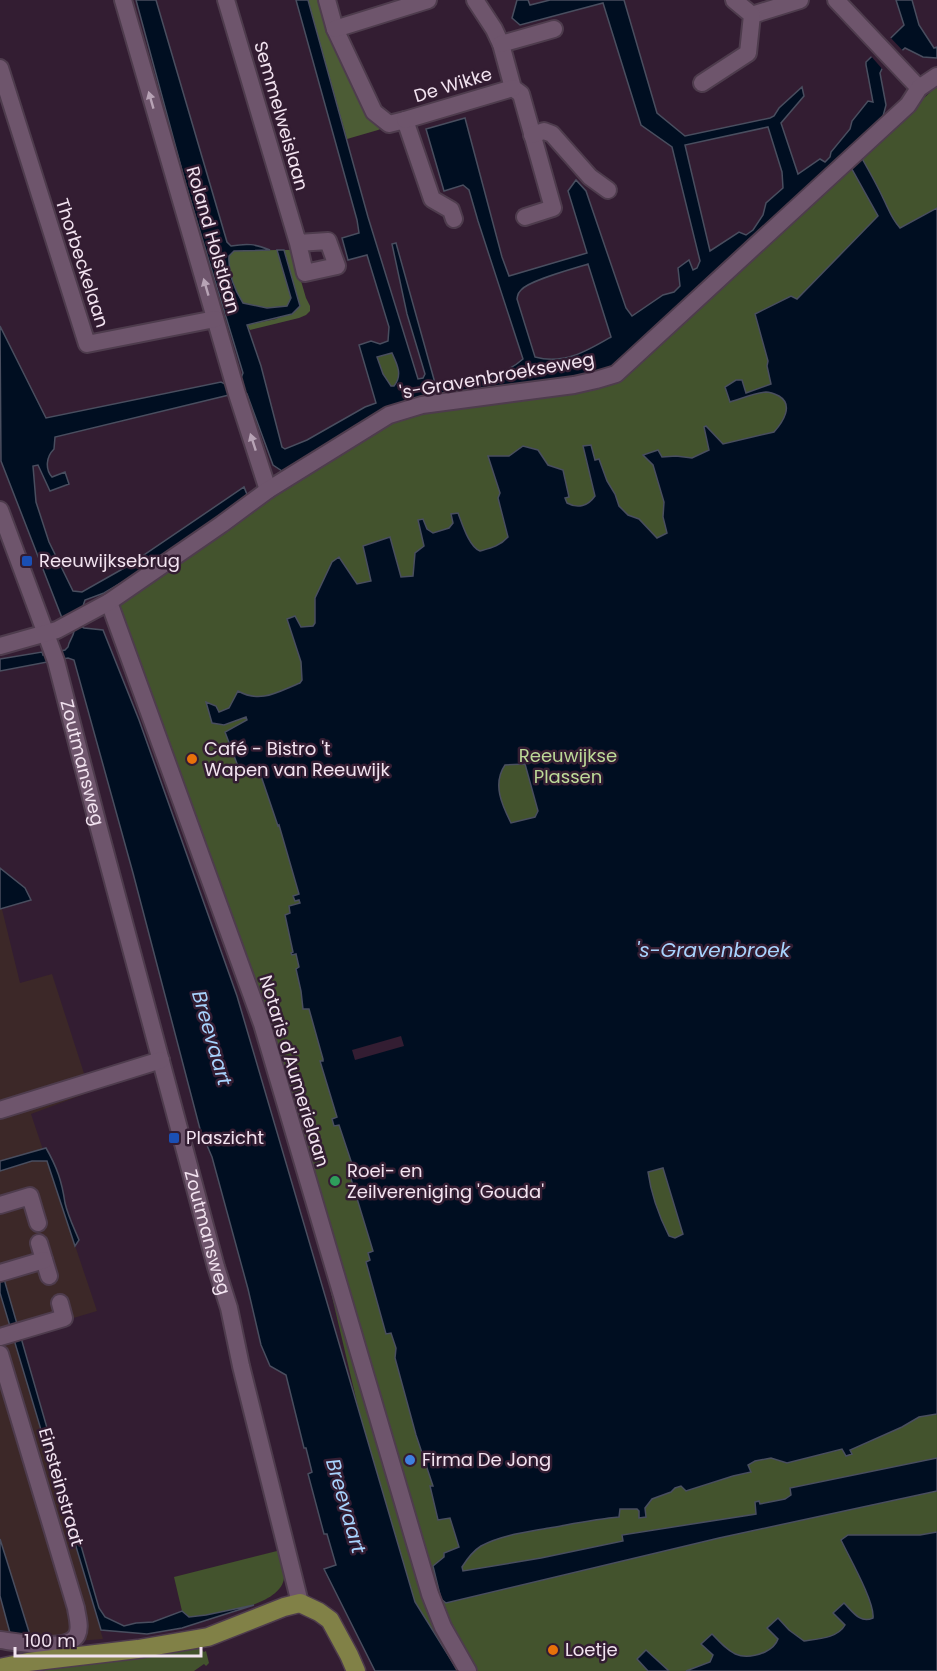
<svg xmlns="http://www.w3.org/2000/svg" width="937" height="1671" font-family="Poppins,sans-serif">
<style>
.industrial{fill:#3c2828}
.green{fill:#43532d}
.forest{fill:#4c5c35}
.water{fill:#000e21;stroke:#494e5f;stroke-width:1.5;fill-rule:evenodd}
.pier{fill:#331d32}
.lines{fill:none;stroke-linecap:round;stroke-linejoin:round}
.minor-casing{stroke:#4e3c4d;stroke-width:20}
.major-casing{stroke:#4e3c4d;stroke-width:21}
.minor{stroke:#6e556c;stroke-width:16}
.major{stroke:#818147;stroke-width:18}
.oneway{fill:#b7a3b5}
.transit-dot{fill:#1a4fb4;stroke:#331d32;stroke-width:2}
.food-dot{fill:#e8710a;stroke:#331d32;stroke-width:2}
.leisure-dot{fill:#2e9e5b;stroke:#331d32;stroke-width:2}
.shop-dot{fill:#3f7fe0;stroke:#331d32;stroke-width:2}
.labels{text-anchor:middle;stroke-width:5;stroke-linejoin:round;paint-order:stroke}
.street-label{font-size:18px;fill:#f2e3f0;stroke:#331d32}
.poi-label{font-size:18px;fill:#f2e3f0;stroke:#331d32;text-anchor:start}
.park-label{font-size:18px;fill:#bdda98;stroke:#331d32}
.water-label{font-size:20px;font-style:italic;fill:#a8d3fd;stroke:#331d32}
</style>
<rect width="100%" height="100%" fill="#331d32"/>
<!-- industrial -->
<path class="industrial" d="M0,901l20,82 32,-9 38,118 -59,22 66,197 -84,25 90,303 -103,8z"/>
<!-- green -->
<g class="green">
<path d="M937,86v1585h-496l-34,-57 -139,-588 -152,-423 272,-184 227,-36z"/>
<path d="M392,353c5,11 11,22 2,33h-3l-8,-12 -6,-17z"/>
<path d="M281,1550c1,9 5,20 3,28 -3,29 -72,37 -95,39l-7,-6 -8,-34z"/>
<path d="M198,1646l6,6 2,-1 3,12 -3,3 -2,-2 -10,7h-156l86,-12z"/>
</g>
<!-- forest -->
<g class="forest">
<path d="M308,0h13l25,63 46,61 -14,6 -31,9z"/>
<path d="M277,250l14,48 -4,8 -20,2 -24,-5c-9,-14 -15,-30 -14,-47l5,-5z"/>
<path d="M284,250h8l14,48 4,8v5l-4,4 -7,3 -49,12 -3,-5 29,-6 24,-13z"/>
</g>
<!-- water -->
<g class="water">
<path d="M136,0h20l71,242 4,4c17,-3 23,-2 39,4l-36,1 -5,5c-1,17 5,33 14,47l24,5 20,-2 4,-8 -14,-48h7l16,56 -8,8 -45,11 14,41 21,81 3,2 22,-9 58,-33 11,-4 -17,-58 12,-4 9,3 8,-3 1,-14 -22,-72 -19,5 -6,-22 17,-5 -2,-13 -61,-220h12l60,217 50,162 5,-1 2,-4 -18,-60 -15,-70 4,-1 39,140 6,1c28,-4 60,-5 82,-25l-45,-138 -9,-31 -6,-5 -19,6 -18,-62 39,-11 37,139 7,19 78,-23 -19,-62 8,-11 10,11 40,117 6,8 31,-21 11,-3 6,-6 -2,-18 11,-8 4,10 4,-2 3,-7 -28,-114 -31,-22 -38,-122 -83,22 -8,-7 5,-18h11l2,5 20,-5h74l33,113 28,23 85,-18 4,-2 5,-8 23,-21 2,9 -23,27 17,51 22,-15 5,3 5,-5 1,-5 19,-23 2,-8 16,-20 5,1 -7,-37v-3l38,-37 -8,-25h16l7,25 15,23 3,-1v11l-14,-1 -18,-9 -23,21 -2,4 6,32 -4,15 -22,35c8,14 16,28 23,43 6,12 8,20 17,30l37,-20v1206l-18,3 -17,10 -52,23 2,4 -6,2 -4,-7 -55,14 -16,-5 -16,3 -7,4 3,7 -18,4 -47,15 -5,-5 -6,2 -4,4 -19,7 -7,9 1,9 -7,1v-7l-2,-2h-17l-1,8c-23,2 -47,7 -70,11 -22,4 -48,7 -68,18 -8,5 -14,13 -19,21l1,4 78,-13 82,-17 -1,-6 134,-21 -1,-12 4,-1 1,3 25,-5 6,-4 -1,-7 147,-30v33l-218,47 -273,65 -5,-4 -8,-33 11,-9v-4l15,-6 -9,-29 -12,2 -8,-34h3l-17,-51 -21,-77 1,-10 -5,-15 -5,1 -20,-72 4,-2 -2,-7 5,-2 -25,-82 5,-2 -14,-42 -5,1 -2,-7 5,-2 -17,-56h3v-2l-14,-50h-6l-2,-18 -5,-22 3,-2 -3,-13 -4,1 -1,-2 2,-1 -8,-37 5,-2 -1,-7 11,-3 -1,-3 -4,1 -2,-5 6,-2 -20,-69 -1,1 -19,-56 -6,2 -2,-6 -12,3 -14,-37 22,-12 -1,-3 -22,8 -12,-2 -6,-21 10,4 3,6 10,-4 9,-17c23,13 41,0 62,-8l2,-3 -1,-18 -14,-43 8,-3 6,11 12,-1 2,-3v-25l17,-36 7,-5 18,27 14,-3 -8,-35 27,-9 11,40 12,-1 2,-23 9,-7 -6,-26 5,-1 4,10 6,4 16,-5 4,-5 -2,-9 7,-1c4,10 11,34 22,38 11,-3 20,-5 28,-14l-10,-39 2,-5 -12,-37h21l14,-10 15,4 10,15 15,5 6,27 -4,1 2,5c11,6 21,3 28,-7l-12,-50 8,-1 4,15 4,-1 8,22 8,13 4,12 9,9 11,4 18,19 10,-5 -4,-16 1,-15 -11,-37 -10,-10 15,-5 4,7 14,-1 16,2 17,-8 -5,-23 2,-1 17,18 51,-12c9,-10 20,-27 5,-36 -4,-2 -8,-4 -13,-4 -12,1 -25,7 -36,10l-5,-15 11,-7h6l4,13 25,-9 -4,-18 1,-5 -13,-47 36,-18 6,3 81,-83 -29,-52 -228,199 -16,10 -138,18 -45,7 -60,25 -68,43 -12,5 -9,-6 -26,-71 -6,-4 -12,5 -174,42 -1,12c-8,8 -9,20 -2,28l13,-5 4,12 -19,7 -12,-26 -5,1 3,36 13,40 24,49 9,1 44,-25 118,-80 4,10 -105,73 -39,23 -19,7 -3,9 -2,17 4,2 19,2 36,90 98,276 178,606 43,69h-83l-51,-102 12,-4 -9,-31h-3l-16,-60 4,-2 -6,-24h-2l-18,-73 -16,-9 -9,-21 -13,-56 -36,-132 -12,-28 -67,-256 -59,-213 -6,-2 -68,13v-12l42,-7 1,3 22,-5 3,-3c1,-7 7,-12 6,-18l-12,-11 -61,-157 -1,-135 46,92 175,-36 8,4 10,-3 4,-10 -57,-188zM768,127l14,45 1,16 -17,15 -3,12 -10,15 -7,5 -7,-3 -29,19 -25,-106zM588,264l23,73c-24,14 -47,28 -76,20l-18,-58c1,-5 0,-5 4,-9 9,-10 52,-21 67,-26zM392,353c5,11 11,22 2,33h-3l-8,-12 -6,-17zM525,764l13,47 -3,6 -24,6c-9,-18 -19,-39 -6,-58zM663,1168l20,66 -8,4 -6,-2c-10,-20 -18,-42 -21,-64z"/>
<path d="M0,868l25,20 6,12 -31,9z"/>
<path d="M46,1148c11,19 16,34 19,55 3,13 9,25 14,37l-4,6 -28,-85h-15l-32,10v-10z"/>
<path d="M0,1265l99,343 6,9 19,9 12,-3 17,-1 29,-11 7,6 17,-2 48,-10 -72,23 -35,6 -46,-4 -101,-337z"/>
<path d="M937,1532v139h-251l24,-9 3,-7 -12,-11 11,-10c17,18 27,29 53,18 6,-3 11,-7 13,-13l-11,-11 11,-10 11,12 15,11c14,-2 34,-3 41,-16l-12,-12 11,-10c9,9 16,21 29,15 2,-16 -24,-61 -32,-78l7,-5h72z"/>
<path d="M0,1539l30,96 -20,-2 -10,-37z"/>
<path d="M646,1650l23,21h-21l-11,-12z"/>
</g>
<!-- pier -->
<g class="pier">
<path d="M889,36l16,17 -21,18 -14,-16z"/>
<path d="M401,1036l3,10 -49,14 -3,-10z"/>
</g>
<g class="lines">
<!-- minor casing -->
<g class="minor-casing">
<g id="minor">
<path d="M123,0l114,394 31,96"/>
<path d="M226,0l72,243 7,30 32,-7 -9,-25 -30,2"/>
<path d="M327,0l8,29 39,83 15,12 16,-4 27,79 19,11 3,9"/>
<path d="M475,0l19,29 7,15 12,44 8,6 32,114 -28,9"/>
<path d="M836,0l83,88"/>
<path d="M752,15l48,-15"/>
<path d="M335,29l93,-29"/>
<path d="M501,44l53,-15"/>
<path d="M0,68l87,276 128,-25"/>
<path d="M702,83l46,-30 4,-38 -18,-15"/>
<path d="M405,120l108,-32"/>
<path d="M532,135l12,-4 8,3 38,43 18,13"/>
<path id="s1" d="M0,510l56,151 42,164 118,442 13,41 12,58 59,237"/>
<path d="M109,602l153,422 168,570 13,33 25,44"/>
<path d="M0,646l57,-16 52,-28 113,-78 46,-34 121,-75 33,-10 152,-20 22,-5 20,-6 292,-269 11,-17 18,-12"/>
<path d="M0,1110l161,-50"/>
<path d="M0,1205l30,-9 8,27"/>
<path d="M39,1243l10,33"/>
<path d="M0,1273l44,-13"/>
<path d="M0,1337l64,-19 -4,-15"/>
<path d="M0,1354l76,254c1,8 5,19 1,27 -9,17 -61,7 -77,5"/>
</g>
</g>
<!-- major casing -->
<g class="major-casing">
<path id="major" d="M0,1668l28,-6 110,-13 70,-12 76,-30 16,-4 19,9 11,8 19,35 7,16"/>
</g>
<!-- minor -->
<use href="#minor" class="minor"/>
<!-- major -->
<use href="#major" class="major"/>
</g>
<!-- one-way arrows -->
<defs><path id="oneway-solid" d="M-6-.8H1V-3.2L6.5 0L1 3.2V.8H-6Z" transform="scale(1.5)"/></defs>
<g class="oneway">
<use href="#oneway-solid" transform="translate(151 100) rotate(-106)"/>
<use href="#oneway-solid" transform="translate(206 287) rotate(-106)"/>
<use href="#oneway-solid" transform="translate(253 442) rotate(-108)"/>
</g>
<!-- markers -->
<g class="transit-dot">
<rect x="21" y="555" width="12" height="12" rx="3"/>
<rect x="168" y="1132" width="12" height="12" rx="3"/>
</g>
<g class="food-dot">
<circle cx="192" cy="759" r="6"/>
<circle cx="553" cy="1650" r="6"/>
</g>
<circle class="leisure-dot" cx="335" cy="1181" r="6"/>
<circle class="shop-dot" cx="410" cy="1460" r="6"/>
<g class="labels">
<!-- street labels -->
<g class="street-label">
<text transform="translate(453 85) rotate(-17)" y="6">De Wikke</text>
<text transform="translate(281 116) rotate(74)" y="6">Semmelweislaan</text>
<text transform="translate(213 240) rotate(74)" y="6">Roland Holstlaan</text>
<text transform="translate(82 263) rotate(72)" y="6">Thorbeckelaan</text>
<text transform="translate(497 376) rotate(-10)" y="6">'s-Gravenbroekseweg</text>
<text dy="6" stroke="none"><textPath href="#s1" startOffset="266">Zoutmansweg</textPath></text>
<text transform="translate(294 1071) rotate(73)" y="6">Notaris d'Aumerielaan</text>
<text dy="6" stroke="none"><textPath href="#s1" startOffset="752">Zoutmansweg</textPath></text>
<text transform="translate(61 1487) rotate(74)" y="6">Einsteinstraat</text>
</g>
<!-- poi labels -->
<g class="poi-label">
<text x="39" y="567">Reeuwijksebrug</text>
<text x="204" y="755">Café - Bistro 't<tspan x="204" dy="21">Wapen van Reeuwijk</tspan></text>
<text x="186" y="1144">Plaszicht</text>
<text x="347" y="1177">Roei- en<tspan x="347" dy="21">Zeilvereniging 'Gouda'</tspan></text>
<text x="422" y="1466">Firma De Jong</text>
<text x="565" y="1656">Loetje</text>
</g>
<!-- park labels -->
<g class="park-label">
<text x="568" y="762">Reeuwijkse<tspan x="568" dy="21">Plassen</tspan></text>
</g>
<!-- water labels -->
<g class="water-label">
<text x="713" y="957">'s-Gravenbroek</text>
<text transform="translate(212 1038) rotate(74)" y="7">Breevaart</text>
<text transform="translate(346 1506) rotate(74)" y="7">Breevaart</text>
</g>
</g>
<!-- scale -->
<path d="M15 1647v9h186v-9" fill="none" stroke="#f2e3f0" stroke-width="3"/>
<text x="24" y="1647" font-size="18" fill="#f2e3f0" stroke="#331d32" stroke-width="4.5" paint-order="stroke">100 m</text>
</svg>
